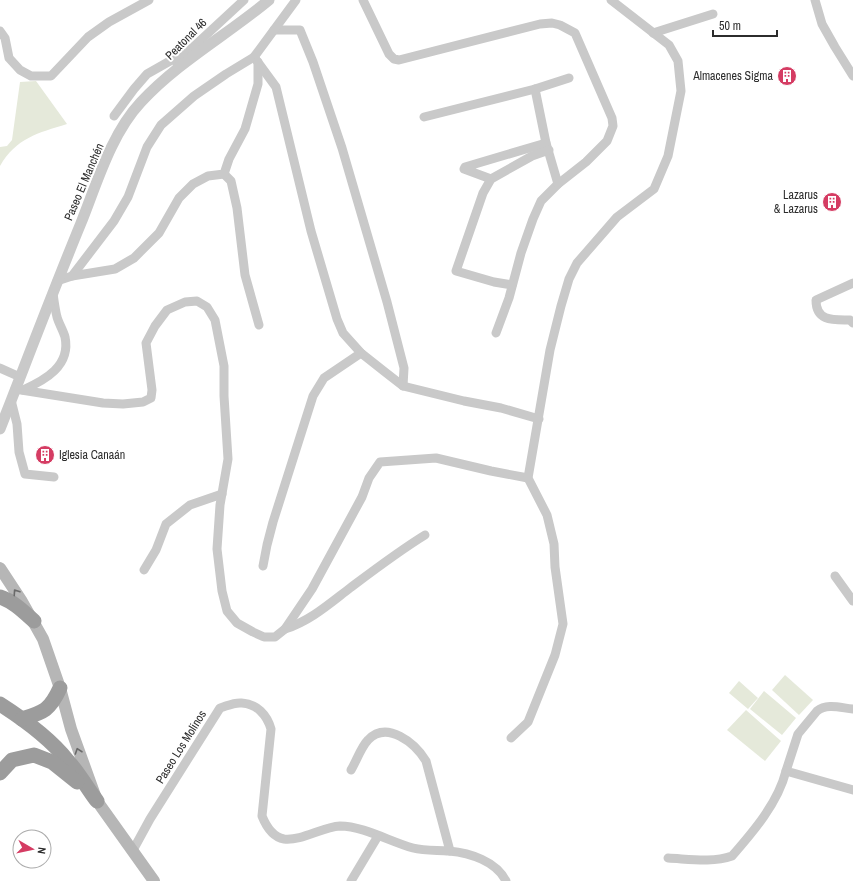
<svg xmlns="http://www.w3.org/2000/svg" width="853" height="881" font-family="'Archivo Narrow',sans-serif">
<style>
.green{fill:#e5e9da}
.lines{fill:none;stroke-linecap:round;stroke-linejoin:round}
.minor{stroke:#c9c9c9;stroke-width:9}
.tertiary{stroke:#c9c9c9;stroke-width:11}
.secondary{stroke:#b6b6b6;stroke-width:12}
.trunk{stroke:#9c9c9c;stroke-width:15}
.oneway{stroke:#6a6a6a}
.labels{text-anchor:middle;stroke-width:4;stroke-linejoin:round;paint-order:stroke}
.street-label{font-size:12px;fill:#2c2c2c;stroke:#fff}
.poi-label{font-size:12px;fill:#2c2c2c;stroke:#fff;text-anchor:end}
</style>
<rect width="100%" height="100%" fill="#fff"/>
<!-- green -->
<g class="green">
<path d="M36,81l31,43c-29,9 -51,14 -67,42v-19l7,-1 5,-6 8,-58z"/>
<path d="M785,675l28,25 -14,15 -27,-25z"/>
<path d="M739,681l19,17 -10,11 -19,-16z"/>
<path d="M764,691l32,27 -14,17 -32,-26z"/>
<path d="M746,710l35,31 -16,20 -38,-31z"/>
</g>
<g class="lines">
<!-- minor -->
<g class="minor">
<path d="M363,0l26,54 5,5 5,1 141,-36 12,-1 8,2 15,8 37,85 1,8 -6,15 -21,21 -28,22 -17,17 -8,18 -12,34 -12,45 -13,35"/>
<path d="M815,0l7,24 13,23 18,29"/>
<path d="M274,30h26l13,32 29,86 45,154 17,66 -1,18"/>
<path d="M0,31l5,7 4,20 11,12 11,6h20l37,-39 21,-15 40,-22"/>
<path d="M653,33l60,-19"/>
<path d="M254,57l22,30 35,144 26,88 6,14 18,20 24,19 18,14 61,15 37,7 38,11"/>
<path d="M177,64l14,-15 53,-49"/>
<path d="M535,89l11,54 12,41"/>
<path d="M114,116l20,-27 13,-15 37,-21"/>
<path d="M424,117l111,-28 34,-11"/>
<path d="M224,174l7,7 6,27 8,67 14,50"/>
<path d="M491,179l-27,-10 1,-2 81,-24"/>
<path d="M72,276l42,-55 14,-24 19,-50 14,-22 33,-29 32,-22 28,-17 42,-57"/>
<path d="M57,281l15,-5 43,-7 19,-11 25,-25 20,-35 14,-14 15,-8 16,-2 5,-15 16,-30 13,-45v-22"/>
<path d="M853,283l-37,17c0,22 18,20 34,20l3,3"/>
<path d="M512,285l-18,-3 -38,-11 27,-78 8,-14 41,-23 17,-6"/>
<path d="M0,368l20,9"/>
<path d="M15,389l88,14 20,1 20,-2 8,-4 1,-8 -6,-47 9,-17 12,-16 18,-8 12,-1 10,6 8,13 9,46v30l4,63 -8,46 -3,44 5,42 5,20 10,12 16,9 11,5h11l10,-8 27,-40 50,-92 7,-19 11,-16 56,-4 55,13 37,7"/>
<path d="M23,390c22,-10 48,-24 42,-53 -2,-7 -6,-13 -8,-20 -2,-8 -3,-16 -4,-24"/>
<path d="M11,400l6,24 2,28 6,22 29,3"/>
<path d="M263,566l4,-21 6,-23 40,-126 11,-18 37,-25"/>
<path d="M144,570l12,-20 10,-26 24,-19 32,-11"/>
<path d="M835,576l18,25"/>
<path d="M285,629c25,-8 44,-25 65,-41 24,-18 49,-37 75,-53"/>
<path d="M853,709c-12,-1 -26,-6 -36,2l-19,23 -12,37 67,19"/>
<path d="M511,738l17,-16 27,-67 8,-31 -8,-57 -1,-23 -7,-29 -19,-37 22,-128 11,-44 8,-27 8,-16 40,-46 37,-28 14,-33 13,-65 -3,-30 -9,-16 -58,-45"/>
<path d="M351,770c5,-8 10,-23 17,-30 19,-20 47,3 58,21l24,90"/>
<path d="M132,852l18,-33 70,-111c7,-2 14,-6 22,-5 15,1 25,12 29,26l-9,87c4,10 11,21 22,23 18,2 38,-12 56,-13 23,0 51,16 73,22 12,3 24,2 36,3 21,2 47,10 57,30"/>
<path d="M668,858c21,1 44,5 64,-2 21,-24 46,-53 54,-85"/>
<path d="M351,881l27,-45"/>
</g>
<!-- tertiary -->
<path class="tertiary" d="M0,429c27,-69 53,-138 81,-206 16,-40 30,-89 60,-121 37,-40 86,-67 128,-102"/>
<!-- secondary -->
<path class="secondary" d="M0,568l21,32 22,39 17,49 11,41 26,72 57,80"/>
<!-- trunk -->
<g class="trunk">
<path d="M0,597c13,4 24,15 34,24"/>
<path d="M0,704c25,16 50,34 68,57 11,12 19,27 29,40"/>
<path d="M22,719c22,-7 28,-9 38,-31"/>
<path d="M0,773l12,-13 22,-5 18,7 25,20"/>
</g>
</g>
<!-- one-way arrows -->
<defs><path id="oneway-chevron" d="M-2-3.5L2.5 0L-2 3.5" fill="none" stroke-width="1.6" stroke-linecap="round" stroke-linejoin="round"/></defs>
<g class="oneway">
<use href="#oneway-chevron" transform="translate(16 592) rotate(-124)"/>
<use href="#oneway-chevron" transform="translate(78 751) rotate(-109)"/>
</g>
<!-- icons -->
<defs>
<g id="building-disc" transform="scale(1)"><circle r="9.5" fill="#d53c63" stroke="#fff"/><path d="M-4-6H4V6H1V3H-1V6H-4ZM-2.5-4.3h1.7v1.8h-1.7ZM.8-4.3h1.7v1.8H.8ZM-2.5-1h1.7V.8h-1.7ZM.8-1h1.7V.8H.8Z" fill="#fff"/></g>
</defs>
<g fill-rule="evenodd">
<use href="#building-disc" x="787" y="76"/>
<use href="#building-disc" x="832" y="202"/>
<use href="#building-disc" x="45" y="455"/>
</g>
<g class="labels">
<!-- street labels -->
<g class="street-label">
<text transform="translate(186 39) rotate(-45)" y="4">Peatonal 46</text>
<text transform="translate(84 182) rotate(-67)" y="4">Paseo El Manchén</text>
<text transform="translate(181 747) rotate(-58)" y="4">Paseo Los Molinos</text>
</g>
<!-- poi labels -->
<g class="poi-label">
<text x="773" y="80">Almacenes Sigma</text>
<text x="818" y="199">Lazarus<tspan x="818" dy="14">&amp; Lazarus</tspan></text>
<text x="59" y="459" text-anchor="start">Iglesia Canaán</text>
</g>
</g>
<!-- north arrow -->
<g transform="translate(32 849) rotate(99)"><circle r="19" fill="#ffffff" stroke="#ababab"/>
<path d="M0-3L7 15L0 10L-7 15Z" fill="#d53c63"/>
<text y="-6" font-size="11" font-weight="bold" text-anchor="middle" fill="#2c2c2c">N</text>
</g>
<!-- scale -->
<path d="M713 30v6h64v-6" fill="none" stroke="#2c2c2c" stroke-width="2"/>
<text x="719" y="30" font-size="12" fill="#2c2c2c" stroke="#ffffff" stroke-width="3" paint-order="stroke">50 m</text>
</svg>
